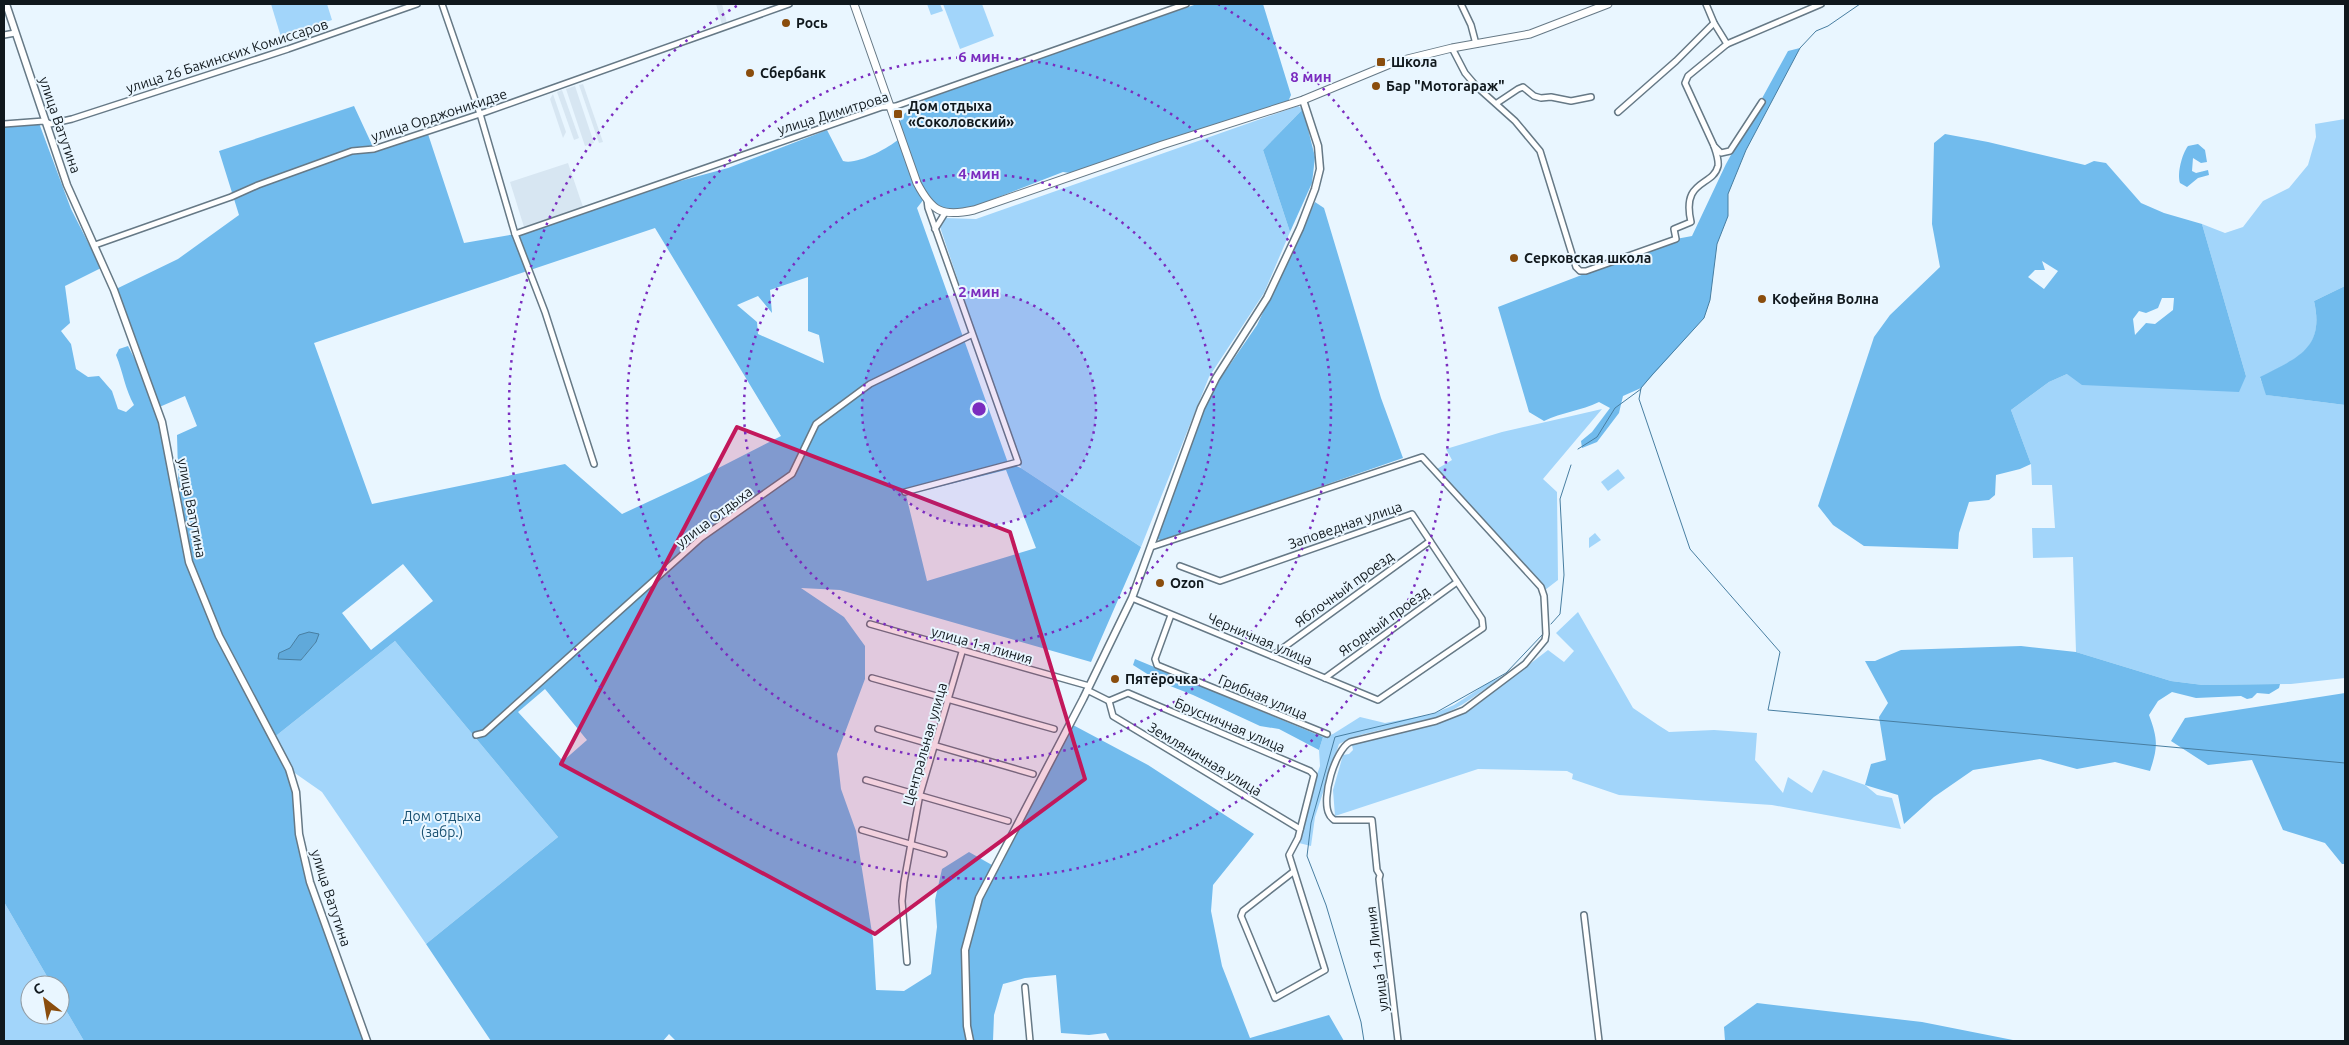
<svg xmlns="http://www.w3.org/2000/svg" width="2349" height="1045" font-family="Ubuntu,sans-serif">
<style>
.built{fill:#d7e6f2}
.green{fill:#a2d5fa}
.forest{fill:#71bbed;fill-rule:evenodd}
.water{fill:#60a9da;stroke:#487ea1}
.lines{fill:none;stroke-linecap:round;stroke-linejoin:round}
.stream{stroke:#487ea1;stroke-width:1}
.minor-casing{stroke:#667986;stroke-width:8}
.tertiary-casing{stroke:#667986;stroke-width:9}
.secondary-casing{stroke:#667986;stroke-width:9}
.minor{stroke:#fff;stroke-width:5}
.tertiary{stroke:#fff;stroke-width:6}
.secondary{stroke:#fff;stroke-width:7}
.marked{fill:#c2185b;fill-opacity:0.2;stroke:#c2185b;stroke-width:4;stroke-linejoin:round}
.ring{fill:none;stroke:#7b2cbf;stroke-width:2.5;stroke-dasharray:2.5 5}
.poi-dot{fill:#8a4d0d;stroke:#e9f6ff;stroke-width:2}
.labels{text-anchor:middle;stroke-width:4;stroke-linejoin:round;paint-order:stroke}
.poi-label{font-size:14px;font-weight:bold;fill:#10181d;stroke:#e9f6ff;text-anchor:start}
.street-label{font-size:14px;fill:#10181d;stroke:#e9f6ff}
.park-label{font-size:14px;fill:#195172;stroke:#e9f6ff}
.centre{fill:#7b2cbf;stroke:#e9f6ff;stroke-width:2.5}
.ring-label{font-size:15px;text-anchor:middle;font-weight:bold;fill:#7b2cbf;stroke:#e9f6ff;stroke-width:4;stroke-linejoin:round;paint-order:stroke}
</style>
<rect width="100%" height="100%" fill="#e9f6ff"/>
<!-- built -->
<g class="built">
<path d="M716,4h6l5,19 -5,2z"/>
<path d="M583,84l20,58 -4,1 -20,-58z"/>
<path d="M575,86l19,57 -9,3 -19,-57z"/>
<path d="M562,90l17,48 -5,2 -17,-48z"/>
<path d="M553,94l13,38 -3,6 -13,-39z"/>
<path d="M568,163l15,44 -59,20 -14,-45z"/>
</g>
<!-- green -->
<g class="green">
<path d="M271,4h56l5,16 -51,17z"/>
<path d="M927,4h13l3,7 -12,4z"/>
<path d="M943,4h39l12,32 -34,13z"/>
<path d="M1298,106l5,3 -40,41 27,82 -26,61 -55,84 -68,170 -120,-79 -81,-241 4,-9 32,1z"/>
<path d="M2345,119v167l-31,15c11,49 -17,57 -54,77l7,17 78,10v273l-54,6 -88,1 -32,-4 -95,-29 -3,-95 -40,1 -1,-30h23l-3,-43h-20l-1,-21 -20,-54 38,-28 18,-8 179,2 -44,-152 23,9 18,-6 20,-26 26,-13 19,-23 8,-28 -1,-13z"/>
<path d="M1602,409l-59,70 14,13 1,88 -13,10 -108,-121 15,-9 -6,-11 56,-17z"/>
<path d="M1618,469l7,9 -17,13 -7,-9z"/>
<path d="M1595,533l6,7 -12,8v-10z"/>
<path d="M1578,612l55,96 25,17 11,7 45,-2 43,3 -2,27 28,33 5,-16 24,16 11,-23 42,15 12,10 15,3 9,31 -129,-24 -153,-10 -47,-16 1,-5 -6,-3 -89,-2 -143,47 -2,-26 10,-35 6,-1 4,-4 -1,-5 91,-23 30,-14 75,-58 16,12 10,-11 -18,-18z"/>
<path d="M395,641l163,196 -132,107 -104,-152 -33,-23 -17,-30z"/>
<path d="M1505,675c-22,15 -45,34 -70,43 -31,10 -66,10 -96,26l-24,73 -4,29 -12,-3 5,-32 16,-45 -1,-16 4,-13 10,-3 27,-17 25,6 48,-9 21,-9 34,-22z"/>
<path d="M4,902l48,83h-22v30h30v-15l24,41h-80z"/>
</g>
<!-- forest -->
<g class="forest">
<path d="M1197,4h66l28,91 -4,9 -217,69 -7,-1 -90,35 -29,4 -20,-12 -7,9 91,255 13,5 120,79 -50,115 -251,-72 -39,-2 43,29 21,29v33l-28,75 4,35 15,42 17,108 3,51 28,1 27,-17 6,-47 -2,-27 7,-31 27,-17 30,17 74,-144 75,40 106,69 -41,51 -2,26 11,55 28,72 79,-23 15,26h-234l-4,-8 -17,2 -28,-2 -5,-58 -31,3 -22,6 -9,31 -1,26h-317l-7,-7 -6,7h-172l-65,-97 132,-107 -163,-196 -123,98 17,30 15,95 63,177h-283l-24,-41v-15h-8l-48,-83v-778l35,-1 32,86 30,59 -36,18 5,37 -9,8 10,13 5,25 12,8 11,-1 13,15 6,18 8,3 8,-7c-9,-16 -11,-33 -18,-50l3,-6 9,-3 16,31 -30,-87 64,-31 61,-44 -20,-64 135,-45 20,43 53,-18 37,112 51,-9 110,-38 103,-28 99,-38 16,31c14,4 44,-12 56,-22l-3,-11 9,-15 17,-9 5,-7zM655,228l126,208 -88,45 -71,33 -57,-50 -193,40 -58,-161zM808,277v54l11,4 5,28 -66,-29 -1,-12 -20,-17 21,-9 14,17 -2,-23zM185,396l12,30 -20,9 2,74 -22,-101zM1006,470l30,78 -109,33 -21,-86zM403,564l30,37 -62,49 -29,-37zM316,642l-15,18 -22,-7zM545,689l42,51 -24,21 -45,-49z"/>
<path d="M1800,48l-54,102 -18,44v22l-11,28 -7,56 -6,18 -63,70 -18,8 -4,17 -22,29 -15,6 -1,-7 11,-9 18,-24 -11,-6c-18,9 -37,10 -55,19l-15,-9 -31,-105 178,-68 16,-3 34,-72 62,-113z"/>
<path d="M1303,109l12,48 -3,26 -22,49 -27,-82z"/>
<path d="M1945,134l43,8 97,23 9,-4 12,2 35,40 23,10 38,11 44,152 -7,16 -157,-7 -15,-11 -18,8 -38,28 20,54 -11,5 -24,6 -1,20 -6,5 -20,2 -10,31 -1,16 -94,-3 -31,-21 -15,-19 56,-169 16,-22 50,-48 -8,-43 2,-81zM2042,261l16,10 -14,18 -16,-12 7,-7h10zM2162,298h12l-1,12 -18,14 -9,-1 -11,12 -2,-16 6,-8 7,2 12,-5z"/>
<path d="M2198,144l7,6 2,12 -6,1 -8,-5 -1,13 4,2 12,-3 1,5 -11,3 -11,9 -7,-4c-3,-10 2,-29 8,-37z"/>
<path d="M1315,202l9,6 57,190 22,60 -240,83 -6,-2 47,-130 16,-30 37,-54z"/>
<path d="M2345,286v119l-79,-10 -6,-18c37,-19 65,-28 54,-76z"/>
<path d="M2021,646l55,6 95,29 32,4 77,-1 -1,4 -10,6 -12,-1 -5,5 -5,1 -6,-3 -45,2 -24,-6 -14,9 -9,14c9,24 9,32 1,56l-35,-9 -38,7 -37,-10 -67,11 -39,27 -30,27 -6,-29 -33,-10 6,-21 15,-4 -7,-43 9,-14 -23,-42h10l26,-11z"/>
<path d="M1135,659l188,78 -4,13 -40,-21 -19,-3 -67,-31 -33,-13 -27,-17z"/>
<path d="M2345,693v171h-3l-17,-21 -42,-13 -31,-70 -44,5 -37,-24 14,-23z"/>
<path d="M1757,1003l165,19 96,19h-293l-1,-14z"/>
</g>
<!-- water -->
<path class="water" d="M309,632l10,2 -3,8 -15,18 -23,-1 1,-6 11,-5 9,-13z"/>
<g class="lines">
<!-- stream -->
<g class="stream">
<path d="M1860,4l-32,22 -12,5 -16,17 -54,102 -18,44v22l-11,28 -7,56 -6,18 -52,57 -11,13 -2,11 51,150 90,103 -12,58 577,53"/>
<path d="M1578,449l19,-12 18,-29 26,-19"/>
<path d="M1551,624l9,-10 4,-39 -4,-76 11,-34"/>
<path d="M1364,1041l-3,-19 -35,-117 -19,-49 4,-33 24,-86 100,-24 71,-40 37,-39"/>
</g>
<!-- minor casing -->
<g class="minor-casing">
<g id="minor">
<path d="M442,4l38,110 35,120 30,78 49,152"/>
<path d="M1461,4l10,21 5,19"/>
<path d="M1706,4l8,19 13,21"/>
<path d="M4,35l11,-2"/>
<path d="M1452,48l13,25 12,14 38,34 25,30 36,116 4,4h6l90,-32 -2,-10 17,-7c-10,-43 22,-35 27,-56 1,-6 -2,-14 -4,-20"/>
<path d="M1762,102l-32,49 -9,2 -7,-7 -29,-63 3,-7 39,-32 94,-40"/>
<path d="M1497,103l21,-14 5,-2 11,9 7,2 10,-1 20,4 20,-4"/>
<path d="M1618,112l58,-51 38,-38"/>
<path d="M4,124l40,-3 6,3 22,-5 216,-70 129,-45"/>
<path d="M935,229l10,-16"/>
<path d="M515,234l367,-127 14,-1 290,-102"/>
<path d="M95,245l136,-48 27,-12 94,-34 22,-2 106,-35 309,-110"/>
<path d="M905,492l113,-30 -90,-254 -1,-8"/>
<path d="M1151,547l271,-90 119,130 3,9 2,38 -1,6 -20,24 -61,46 -28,11 -86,21c-15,8 -29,56 -21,72 1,3 3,4 5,6h38l5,50 3,5 -1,4 19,162"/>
<path d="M1132,598l246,102 105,-72 -1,-9 -70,-105 -192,67 -40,-15"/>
<path d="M1171,615l-16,44 2,6 170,69"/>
<path d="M870,624l219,62"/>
<path d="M1272,656l158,-115"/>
<path d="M872,678l182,51"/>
<path d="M1325,678l132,-96"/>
<path d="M1087,690l22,11"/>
<path d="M1109,701l19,-8 182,78 4,4 -16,63 -9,17 36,115 -50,28 -34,-82 2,-5 50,-39"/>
<path d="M1109,701l4,15 187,113"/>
<path d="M878,729l155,45"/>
<path d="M476,735l8,-2 217,-195 91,-64 24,-50 54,-40 101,-49"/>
<path d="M866,780l142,41"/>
<path d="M862,830l82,24"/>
<path d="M1584,915l15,126"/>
<path d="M907,962l-5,-61 2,-19 16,-88 42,-142"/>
<path d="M1025,987l5,54"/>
</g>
</g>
<!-- tertiary casing -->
<g class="tertiary-casing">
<g id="tertiary">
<path d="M6,4l61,181 47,105 48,132 27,140 30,74 70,133 7,23 3,42 11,48 57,159"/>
<path d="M970,1041l-3,-15 -2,-76 14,-52 104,-199 49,-101 69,-190 15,-30 51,-80 33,-70 15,-39 5,-20 -2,-23 -15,-46"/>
</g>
</g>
<!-- secondary casing -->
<g class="secondary-casing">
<path id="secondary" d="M854,4l63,179c15,29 25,34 57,27l188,-65 141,-45 92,-38 57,-14 78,-14 78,-30"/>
</g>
<!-- minor -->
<use href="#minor" class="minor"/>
<!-- tertiary -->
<use href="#tertiary" class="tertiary"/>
<!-- secondary -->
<use href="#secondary" class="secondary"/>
</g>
<!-- marked area -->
<path class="marked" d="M737,427l273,105 75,247 -210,155 -314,-170z"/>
<!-- distance rings -->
<circle cx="979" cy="409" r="117" fill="#7b2cbf" fill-opacity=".12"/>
<g class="ring">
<circle cx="979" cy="409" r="117"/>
<circle cx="979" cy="409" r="235"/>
<circle cx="979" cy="409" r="352"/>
<path d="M1218 4A470 470 0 1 1 740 4"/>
</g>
<!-- markers -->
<g class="poi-dot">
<circle cx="786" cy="23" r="5"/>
<rect x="1376" y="57" width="10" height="10" rx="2.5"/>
<circle cx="750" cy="73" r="5"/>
<circle cx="1376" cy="86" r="5"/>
<rect x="893" y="109" width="10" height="10" rx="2.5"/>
<circle cx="1514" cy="258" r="5"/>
<circle cx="1762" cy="299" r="5"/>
<circle cx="1160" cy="583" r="5"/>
<circle cx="1115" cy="679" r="5"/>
</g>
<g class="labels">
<!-- poi labels -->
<g class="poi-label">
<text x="796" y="28">Рось</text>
<text x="1391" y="67">Школа</text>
<text x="760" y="78">Сбербанк</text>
<text x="1386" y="91">Бар "Мотогараж"</text>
<text x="908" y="111">Дом отдыха<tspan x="908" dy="16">«Соколовский»</tspan></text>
<text x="1524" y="263">Серковская школа</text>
<text x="1772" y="304">Кофейня Волна</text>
<text x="1170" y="588">Ozon</text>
<text x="1125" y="684">Пятёрочка</text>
</g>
<!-- street labels -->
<g class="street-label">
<text transform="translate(227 56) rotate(-18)" y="5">улица 26 Бакинских Комиссаров</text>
<text transform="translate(833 113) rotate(-17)" y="5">улица Димитрова</text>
<text transform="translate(439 115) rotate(-18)" y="5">улица Орджоникидзе</text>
<text transform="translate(60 125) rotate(71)" y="5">улица Ватутина</text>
<text transform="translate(192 508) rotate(79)" y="5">улица Ватутина</text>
<text transform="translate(714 517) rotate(-37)" y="5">улица Отдыха</text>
<text transform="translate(1345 525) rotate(-19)" y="5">Заповедная улица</text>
<text transform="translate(1344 589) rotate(-36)" y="5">Яблочный проезд</text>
<text transform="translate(1384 621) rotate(-36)" y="5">Ягодный проезд</text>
<text transform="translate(1260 639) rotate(23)" y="5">Черничная улица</text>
<text transform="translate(982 645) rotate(16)" y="5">улица 1-я линия</text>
<text transform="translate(1263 697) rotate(23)" y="5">Грибная улица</text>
<text transform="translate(1230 725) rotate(23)" y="5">Брусничная улица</text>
<text transform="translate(925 744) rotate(-74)" y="5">Центральная улица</text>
<text transform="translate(1205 759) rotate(31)" y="5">Земляничная улица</text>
<text transform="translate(331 898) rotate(72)" y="5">улица Ватутина</text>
<text transform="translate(1377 959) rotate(-97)" y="5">улица 1-я Линия</text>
</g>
<!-- park labels -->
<g class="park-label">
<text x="442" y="821">Дом отдыха<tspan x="442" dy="16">(забр.)</tspan></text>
</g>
</g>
<circle cx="979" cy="409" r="8" class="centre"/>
<g class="ring-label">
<text x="979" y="62">6 мин</text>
<text x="1311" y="82">8 мин</text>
<text x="979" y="179">4 мин</text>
<text x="979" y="297">2 мин</text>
</g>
<!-- border -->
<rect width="2349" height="1045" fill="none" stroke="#10181d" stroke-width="10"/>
<!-- north arrow -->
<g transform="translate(45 1000) rotate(329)"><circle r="24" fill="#e9f6ff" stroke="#929da5"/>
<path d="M0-4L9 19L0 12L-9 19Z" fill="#8a4d0d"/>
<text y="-8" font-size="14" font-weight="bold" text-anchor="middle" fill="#10181d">С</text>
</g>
</svg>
